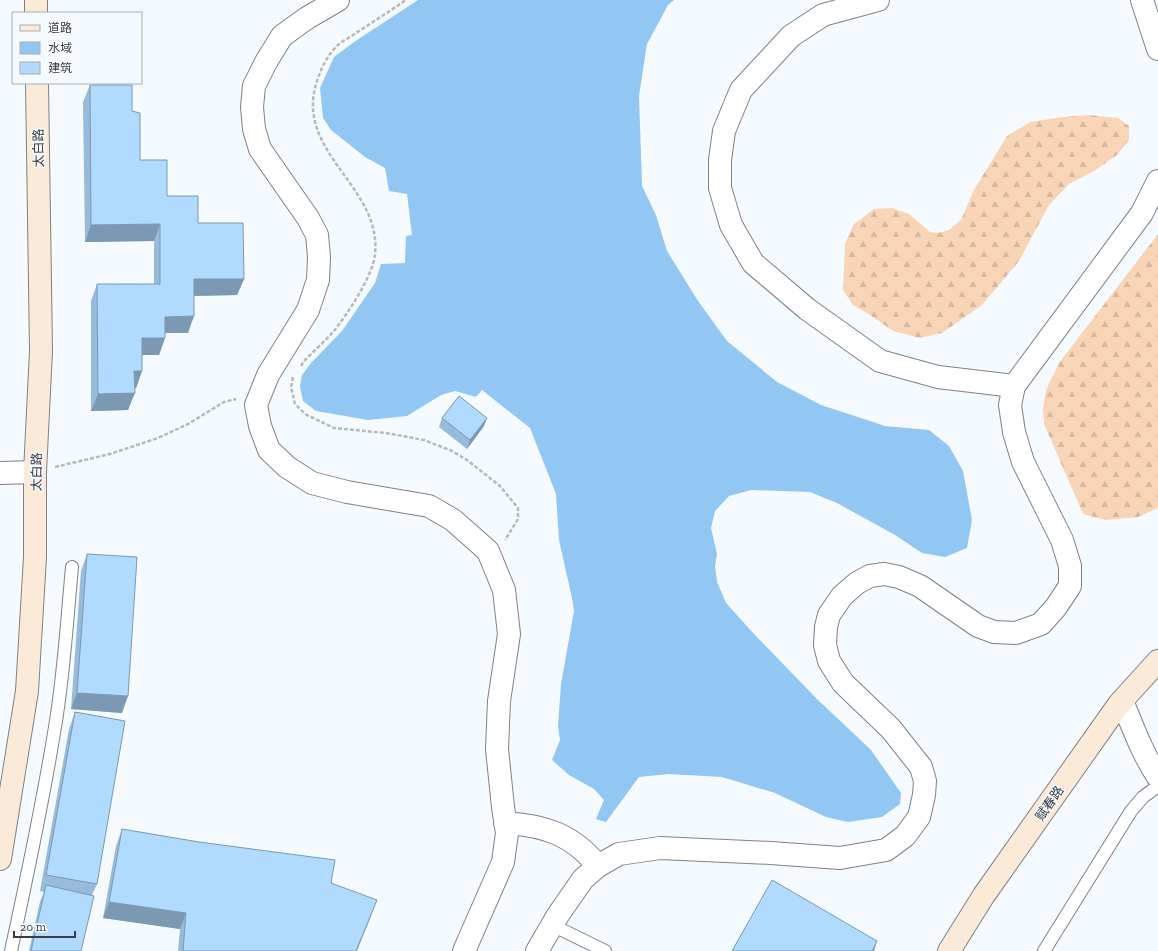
<svg xmlns="http://www.w3.org/2000/svg" width="1158" height="951" font-family="'Zilla Slab','Noto Sans SC',serif">
<style>
.forest{fill:url(#forest-firs)}
.water{fill:#92c6f3}
.lines{fill:none;stroke-linecap:round;stroke-linejoin:round}
.lane-casing{stroke:#7e8286;stroke-width:14}
.street-casing{stroke:#7e8286;stroke-width:24}
.secondary-casing{stroke:#7e8286;stroke-width:24}
.path{stroke:#b6babd;stroke-width:2.5;stroke-dasharray:4 2;stroke-linecap:butt}
.lane{stroke:#fff;stroke-width:12}
.street{stroke:#fff;stroke-width:22}
.secondary{stroke:#fcead9;stroke-width:22}
.wall{fill:#97bbda}
.shaded-wall{fill:#7b99b2}
.building{fill:#b0dafe;stroke:#7b99b2}
.labels{text-anchor:middle;stroke-width:3;stroke-linejoin:round;paint-order:stroke}
.street-label{font-size:13px;fill:#3b3d3e;stroke:#f5fafe}
</style>
<defs>
<pattern id="forest-firs" width="22" height="20" patternUnits="userSpaceOnUse"><rect width="22" height="20" fill="#f8d5b6"/><path d="M5 1l3.5 6h-7zM16 11l3.5 6h-7z" fill="#d6b89e"/></pattern>
</defs>
<rect width="100%" height="100%" fill="#f5fafe"/>
<!-- forest -->
<g class="forest">
<path d="M1088,115l30,3 11,8v14l-12,15 -23,16 -25,13 -20,21 -30,56 -37,44 -40,28 -22,5 -27,-7 -23,-16 -17,-10 -10,-15 2,-46 9,-20 20,-15 18,-1 17,6 21,18 8,1 11,-3 12,-10 13,-30 33,-54 23,-14 33,-5z"/>
<path d="M1158,234v274l-20,9 -33,3 -22,-6 -39,-90 -1,-16 3,-18 13,-27z"/>
</g>
<!-- water -->
<path class="water" d="M418,0h256l-6,5 -21,39 -8,52 3,90 14,29 11,36 31,50 29,40 50,41 44,23 64,21 44,4 20,16 14,25 9,49 -5,28 -22,9 -23,-4 -27,-18 -58,-32 -27,-11 -59,-2 -22,6 -14,15 -4,17 6,26 -2,12 2,16 9,21 28,31 63,65 54,51 30,43 -1,11 -18,13 -34,5 -22,-5 -51,-24 -53,-16 -53,-3 -30,3 -33,45 -10,-3 8,-19 -10,-11 -25,-14 -17,-15 8,-20 -2,-14 3,-42 13,-73 -2,-13 -13,-58 -3,-46 -26,-66 -48,-38 -6,7 -21,-6 -14,4 -34,21 -39,4 -52,-9 -13,-10 -3,-15 2,-11 9,-12 31,-32 33,-48 6,-19 24,-1 1,-27 6,-1 -5,-41 -18,-3 -4,-23 -20,-11 -34,-27 -8,-12 -3,-30 14,-31 20,-15z"/>
<g class="lines">
<!-- lane casing -->
<g class="lane-casing">
<g id="lane">
<path d="M552,925l53,26"/>
<path d="M11,951c16,-74 32,-149 44,-224 9,-53 12,-107 17,-160"/>
<path d="M1044,951l87,-140 12,-14 15,-11"/>
</g>
</g>
<!-- street casing -->
<g class="street-casing">
<g id="street">
<path d="M338,0l-31,18 -25,18 -16,26 -12,24 -2,21 2,22 6,20 48,69 9,17 2,22 -1,23 -10,30 -40,65 -12,30 4,21 9,24 18,17 25,16 35,9 82,14 24,14 35,31 16,39 5,44 -10,67 -2,48 6,58 4,26 -4,29 -39,89"/>
<path d="M878,0l-55,15 -32,21 -50,54 -17,41 -4,29v28l11,37 22,38 54,46 73,52 58,16 76,9"/>
<path d="M1142,0l16,49"/>
<path d="M0,473l35,-1"/>
<path d="M1122,701c11,26 20,52 36,76"/>
<path d="M505,823c40,2 68,12 93,43"/>
<path d="M537,951l21,-36 25,-36 15,-13 21,-12 41,-6 111,5 69,5 46,-8 19,-14 14,-19 5,-22 1,-14 -4,-14 -30,-38 -48,-46 -14,-22 -4,-16 1,-18 3,-12 13,-19 15,-13 13,-7 14,-2 15,3 21,9 58,40 16,6 22,1 25,-9 15,-17 14,-21v-20l-8,-26 -39,-78 -9,-30 -4,-27 4,-19 128,-173 16,-32"/>
</g>
</g>
<!-- secondary casing -->
<g class="secondary-casing">
<g id="secondary">
<path d="M36,0v13"/>
<path d="M0,859l27,-168 8,-134v-85l6,-121 -4,-268"/>
<path d="M949,951l35,-56 135,-191 39,-43"/>
</g>
</g>
<!-- path -->
<g class="path">
<path d="M301,366l3,-5c10,-10 21,-20 30,-30 14,-18 39,-55 41,-77 7,-68 -82,-102 -58,-173 4,-12 10,-25 19,-34 5,-6 14,-9 20,-14 17,-11 34,-22 50,-33"/>
<path d="M293,377l-2,10 4,17 10,10 29,14 52,5 38,7 28,11 15,9 33,26 18,22v11l-13,21"/>
<path d="M55,467l55,-13 48,-16 30,-14 36,-22 12,-3"/>
</g>
<!-- lane -->
<use href="#lane" class="lane"/>
<!-- street -->
<use href="#street" class="street"/>
<!-- secondary -->
<use href="#secondary" class="secondary"/>
</g>
<!-- wall -->
<g class="wall">
<path d="M90,85l42,26 8,49 27,36 31,27 46,56 -7,16 -43,1 -6,37h-23v5l-6,17h-17v16l-6,17h-1l-7,22 -37,1v-110l6,-17h57v-43l-69,1 -2,-140z"/>
<path d="M442,418l42,8 -17,23 -28,-22z"/>
<path d="M87,554l35,159 -51,-4 10,-138z"/>
<path d="M75,712l22,172 -5,11 -11,56h-52l11,-49 4,-10 -4,-1 29,-162z"/>
<path d="M122,829l209,54 40,33 -14,35h-179l2,-22 -77,-11 13,-72z"/>
</g>
<!-- shaded-wall -->
<g class="shaded-wall">
<path d="M160,224l-6,17 -69,1 6,-17z"/>
<path d="M194,279h50l-7,16 -49,1z"/>
<path d="M194,316l-6,17h-29l6,-16z"/>
<path d="M142,338h23l-6,17h-23z"/>
<path d="M134,371h8l-6,17h-8z"/>
<path d="M135,393l-7,17 -37,1 7,-17z"/>
<path d="M487,418l-3,8 -17,23 3,-9z"/>
<path d="M77,693l51,3 -6,17 -51,-4z"/>
<path d="M377,900l-6,16 -15,35z"/>
<path d="M109,902l77,11 -6,16 -77,-11z"/>
<path d="M877,941l-3,10h-2z"/>
</g>
<!-- building -->
<g class="building">
<path d="M90,85h42v26l8,2v47h27v36h31v27h45l1,56h-50v37l-29,1v21h-23v33h-8l1,22 -37,1 -1,-110h63v-60l-69,1z"/>
<path d="M459,396l28,22 -17,22 -28,-22z"/>
<path d="M87,554l50,3 -9,139 -51,-3z"/>
<path d="M75,712l50,9 -28,163 -51,-9z"/>
<path d="M122,829l77,13 136,18 -4,23 46,17 -21,51h-173l3,-38 -77,-11z"/>
<path d="M772,880l105,61 -5,10h-140z"/>
<path d="M46,885l48,11 -13,55h-50z"/>
</g>
<g class="labels">
<!-- street labels -->
<g class="street-label">
<text transform="translate(38 148) rotate(-91)" y="5">太白路</text>
<text transform="translate(36 472) rotate(-89)" y="5">太白路</text>
<text transform="translate(1049 803) rotate(-55)" y="5">赋春路</text>
</g>
</g>
<!-- legend -->
<rect x="12" y="12" width="130" height="72" fill="#f5fafe" stroke="#abaeb1"/>
<rect x="20" y="25" width="20" height="6" fill="#fcead9" stroke="#abaeb1"/>
<text x="48" y="32" font-size="12" fill="#3b3d3e">道路</text>
<rect x="20" y="42" width="20" height="12" fill="#92c6f3" stroke="#abaeb1"/>
<text x="48" y="52" font-size="12" fill="#3b3d3e">水域</text>
<rect x="20" y="62" width="20" height="12" fill="#b0dafe" stroke="#abaeb1"/>
<text x="48" y="72" font-size="12" fill="#3b3d3e">建筑</text>
<!-- scale -->
<path d="M14 931v6h61v-6" fill="none" stroke="#3b3d3e" stroke-width="2"/>
<text x="20" y="931" font-size="12" fill="#3b3d3e" stroke="#f5fafe" stroke-width="3" paint-order="stroke">20 m</text>
</svg>
